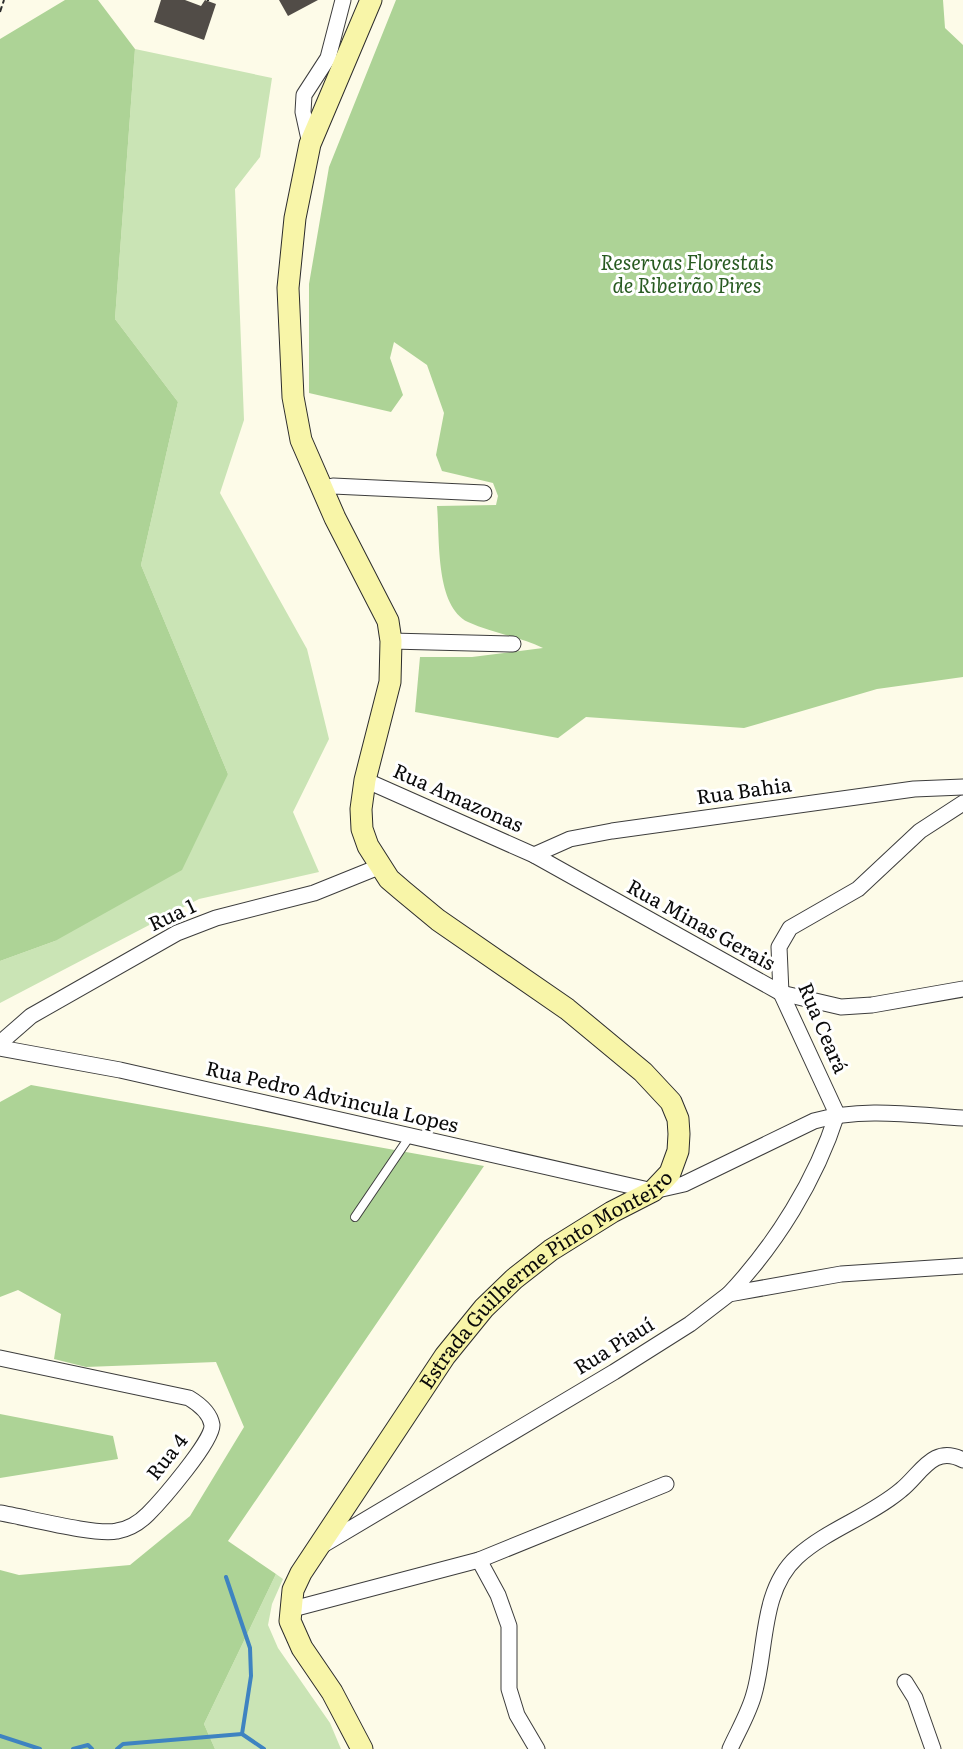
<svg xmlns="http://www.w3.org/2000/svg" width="963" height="1749" font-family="Literata,serif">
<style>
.green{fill:#cae4b5}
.forest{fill:#add396}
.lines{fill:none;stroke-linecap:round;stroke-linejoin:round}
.stream{stroke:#3e83c1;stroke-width:4}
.building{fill:#514c47}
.service-casing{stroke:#3d3d3d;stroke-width:10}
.minor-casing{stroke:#3d3d3d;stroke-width:17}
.secondary-casing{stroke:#2c2c2c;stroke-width:23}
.path{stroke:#2c2c2c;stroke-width:2;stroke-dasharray:6 3;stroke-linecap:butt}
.service{stroke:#fff;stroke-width:8}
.minor{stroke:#fff;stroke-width:15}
.secondary{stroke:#f8f5a8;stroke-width:21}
.labels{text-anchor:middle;stroke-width:6;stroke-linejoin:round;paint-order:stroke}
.park-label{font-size:20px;font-style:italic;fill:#285b21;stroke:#fff}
.street-label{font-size:20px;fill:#0a0a0a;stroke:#fff}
</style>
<rect width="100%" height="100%" fill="#fdfbe8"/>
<!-- green -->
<g class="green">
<path d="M135,49l137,29 -12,79 -25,32 9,231 -24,73 87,156 22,90 -36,73 26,60 -120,27 -199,104v-42l55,-20 173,-167 -87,-209 37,-163 -63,-83z"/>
<path d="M276,1574l7,5 -11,25 -4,21 10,23 52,75 11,26h-126l-11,-25z"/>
</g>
<!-- forest -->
<g class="forest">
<path d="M65,0h33l37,49 -20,270 63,83 -37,163 87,209 -46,96 -127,71 -55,20v-922z"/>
<path d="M396,0h547l2,28 18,17v632l-86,12 -133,39 -158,-11 -28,21 -143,-26 5,-55h52l71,-9c-23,-11 -51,-15 -75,-26 -33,-16 -28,-83 -31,-116l59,-1 2,-9 -5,-13 -51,-12 -6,-16 8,-42 -17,-48 -33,-23 -4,16 13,37 -12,17 -82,-19v-109l20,-117z"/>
<path d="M31,1085l453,81 -256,375 48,33 -72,150 11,25h-215v-179l19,5 111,-10 60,-49 54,-89 -28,-65 -130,5 -32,-8 7,-45 -43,-24 -18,7v-195z"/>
<path d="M0,1414l113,22 5,23 -118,19z"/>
</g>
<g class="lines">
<!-- stream -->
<g class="stream">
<path d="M226,1577l24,71 1,28 -9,58 22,15"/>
<path d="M0,1736l40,13"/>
<path d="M73,1749l15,-4 4,4"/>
<path d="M117,1749l6,-5 119,-10"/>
</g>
</g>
<!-- building -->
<g class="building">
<path d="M161,0h24l16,6 4,-6 11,4 -12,36 -50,-18z"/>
<path d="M279,0h39l-30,16z"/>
</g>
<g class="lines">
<!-- service casing -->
<g class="service-casing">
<path id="service" d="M355,1217l55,-81"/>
</g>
<!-- minor casing -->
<g class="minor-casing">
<g id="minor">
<path d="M310,144l-7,-32 1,-17 24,-37 15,-58"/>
<path d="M323,488l10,-2 151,7"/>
<path d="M391,641l122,3"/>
<path d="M365,780l169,75 247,138 60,14 31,-2 91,-16"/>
<path d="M534,855l36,-16 42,-8 302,-42 49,-2"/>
<path d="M0,1043l31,-27 146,-83 39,-15 98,-25 67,-27"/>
<path d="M0,1048l120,22 533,121 31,-7 130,-63c48,-14 99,-6 149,-3"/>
<path d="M729,1294c47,-50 87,-114 108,-180l-56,-121 -2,-46 11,-19 68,-39 62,-58 43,-28"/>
<path d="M0,1358l189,40c10,6 21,15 23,27 1,16 -51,76 -64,89 -8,8 -19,15 -31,17 -21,5 -92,-14 -117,-18"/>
<path d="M323,1545l291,-173 76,-48 39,-30 112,-20 122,-8"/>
<path d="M479,1560l19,35 11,31v63l8,26 20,34"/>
<path d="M289,1610l190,-50 187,-76"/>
<path d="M905,1682l10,16 18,51"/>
<path d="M730,1749c8,-18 19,-36 24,-55 13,-44 6,-103 43,-137 31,-28 72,-40 104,-67 20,-16 32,-46 62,-30"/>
</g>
</g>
<!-- secondary casing -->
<g class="secondary-casing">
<g id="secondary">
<path id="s1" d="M362,1749l-30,-57 -30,-44 -12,-27 3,-31 8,-17 144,-217 39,-48 30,-29 37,-29 61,-38 41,-21 17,-18 8,-22 1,-17 -1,-15 -7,-17 -28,-30 -76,-63 -129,-89 -35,-29 -14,-12 -21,-33 -6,-17 -1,-20 4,-29 25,-98 1,-41 -3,-20 -53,-103 -34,-78 -8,-43 -5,-109 7,-70 15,-74 61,-144"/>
</g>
</g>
<!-- path -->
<g class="path">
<path d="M208,1v-1"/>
<path d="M0,12l4,-12"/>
</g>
<!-- service -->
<use href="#service" class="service"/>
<!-- minor -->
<use href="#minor" class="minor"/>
<!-- secondary -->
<use href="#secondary" class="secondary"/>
</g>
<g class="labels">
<!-- park labels -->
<g class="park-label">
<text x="687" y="270">Reservas Florestais<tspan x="687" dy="23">de Ribeirão Pires</tspan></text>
</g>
<!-- street labels -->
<g class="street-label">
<text transform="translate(744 791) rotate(-8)" y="7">Rua Bahia</text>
<text transform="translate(458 798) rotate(24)" y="7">Rua Amazonas</text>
<text transform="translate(172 915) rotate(-25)" y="7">Rua 1</text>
<text transform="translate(701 925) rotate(29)" y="7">Rua Minas Gerais</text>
<text transform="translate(823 1028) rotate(67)" y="7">Rua Ceará</text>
<text transform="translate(332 1097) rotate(13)" y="7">Rua Pedro Advincula Lopes</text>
<text dy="7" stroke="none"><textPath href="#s1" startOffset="585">Estrada Guilherme Pinto Monteiro</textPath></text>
<text transform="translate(614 1346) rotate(-32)" y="7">Rua Piauí</text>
<text transform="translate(167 1457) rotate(-52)" y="7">Rua 4</text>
</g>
</g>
</svg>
